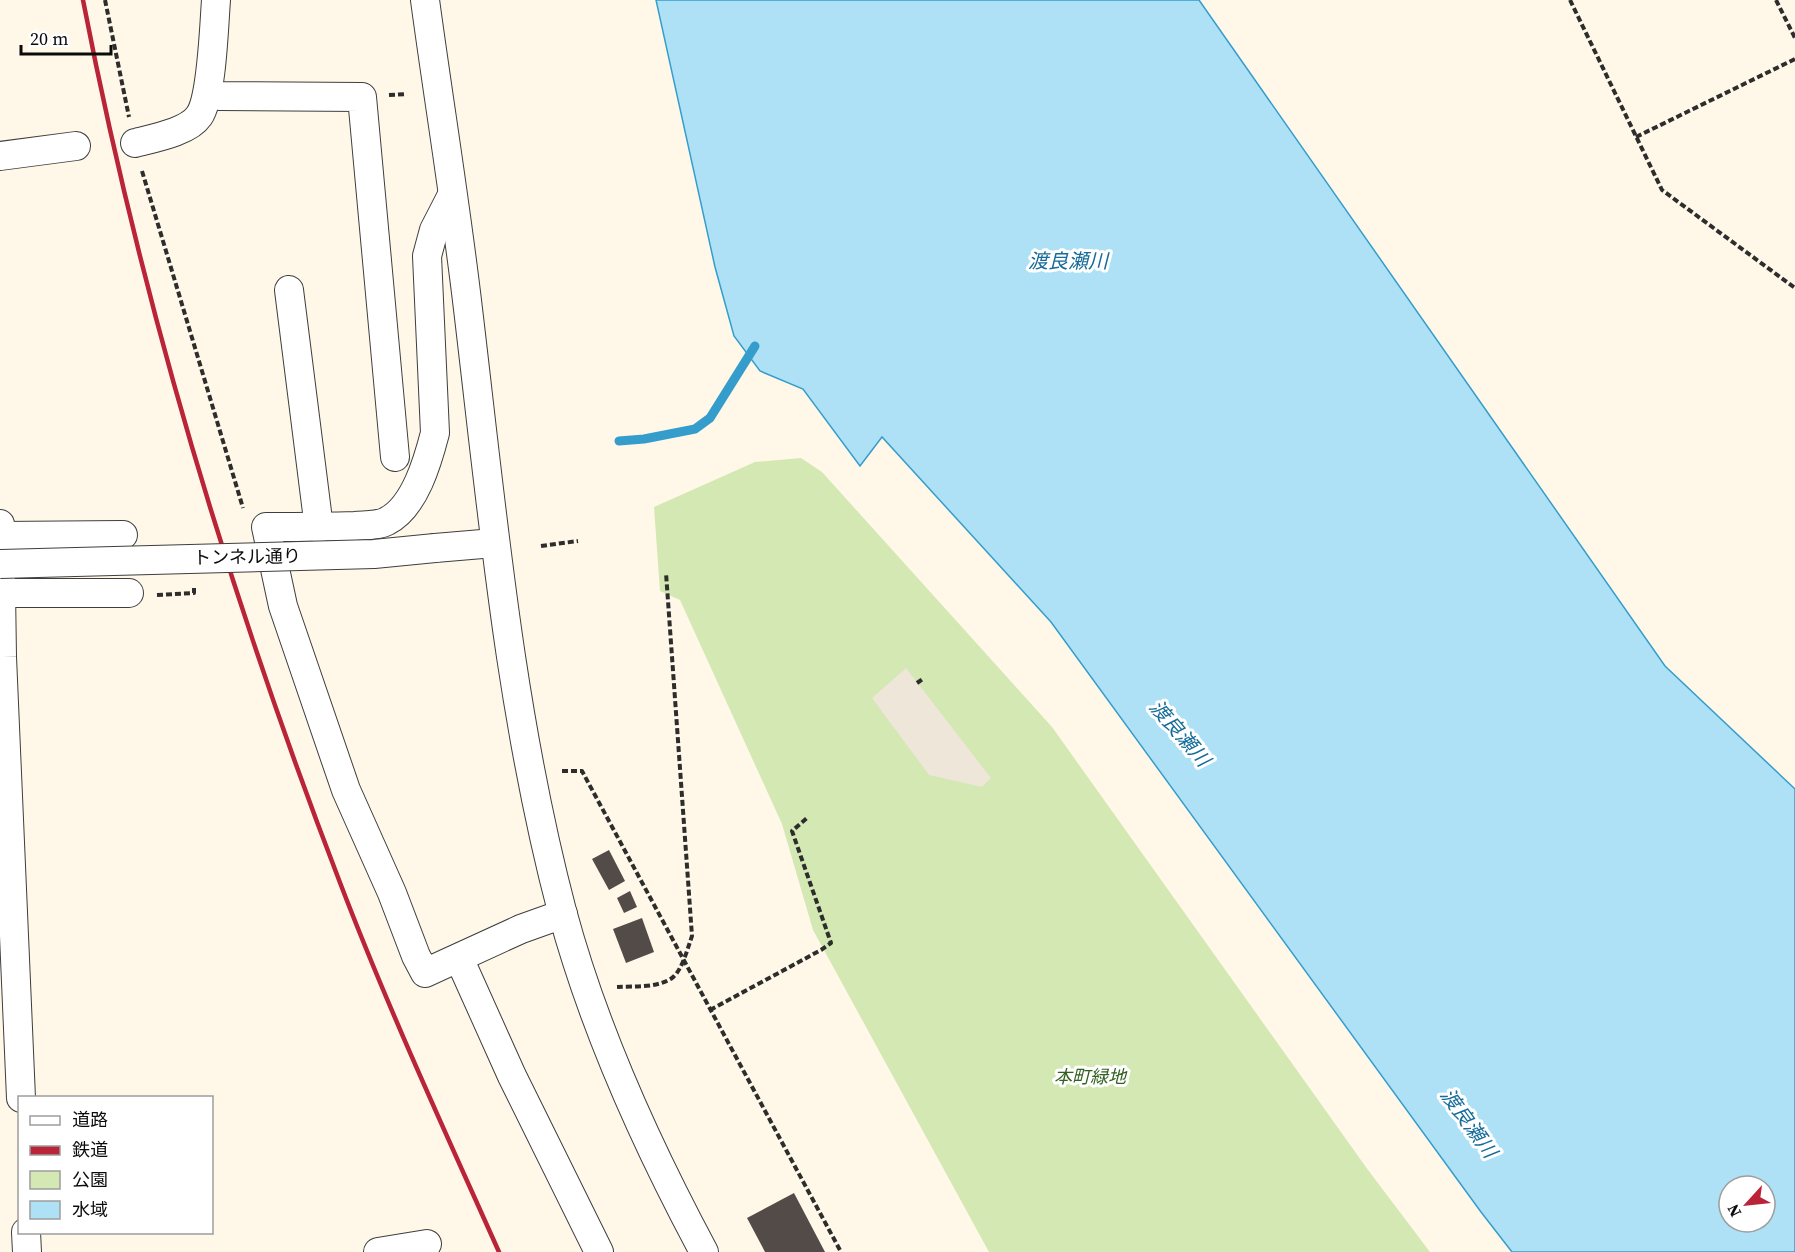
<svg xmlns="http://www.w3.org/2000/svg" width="1795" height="1252" font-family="'Source Serif 4','Noto Sans JP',serif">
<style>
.green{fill:#d3e8b3}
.plaza{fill:#ede6d9}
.water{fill:#aee1f6;stroke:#359dcc;stroke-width:1.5;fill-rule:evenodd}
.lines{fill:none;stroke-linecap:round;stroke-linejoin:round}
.stream{stroke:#359dcc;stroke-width:9}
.building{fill:#534b47}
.minor-casing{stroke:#3e3e3e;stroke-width:30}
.path{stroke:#2d2d2d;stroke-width:4;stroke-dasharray:6 3;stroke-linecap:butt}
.minor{stroke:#fff;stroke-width:28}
.rail{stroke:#b92438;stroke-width:4.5}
.minor-bridge-casing{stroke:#3e3e3e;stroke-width:30;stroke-linecap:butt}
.minor-bridge{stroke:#fff;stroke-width:28}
.labels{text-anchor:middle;stroke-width:6;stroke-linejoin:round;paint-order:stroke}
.street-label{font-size:18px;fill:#0b0b0b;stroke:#fff}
.park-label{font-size:18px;font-style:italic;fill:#31611c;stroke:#fff}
.water-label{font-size:20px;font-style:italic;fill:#166c9a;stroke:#fff}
</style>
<rect width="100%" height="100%" fill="#fff8e8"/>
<!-- green -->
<path class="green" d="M801,458l21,14 230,255 316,443 62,82h-441l-176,-322 -31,-106 -102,-224 -20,-9 -6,-84 101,-45z"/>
<!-- plaza -->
<path class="plaza" d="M906,668l85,110 -9,9 -53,-12 -57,-77z"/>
<!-- water -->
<path class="water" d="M656,0h543l466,666 130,123v463h-283l-31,-40 -430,-590 -169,-185 -22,29 -57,-77 -43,-18 -26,-35 -19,-69zM1729,1186h36v36h-36z"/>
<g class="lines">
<!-- stream -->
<path class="stream" d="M619,441l25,-2 51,-10 15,-11 45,-72"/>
</g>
<!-- building -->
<g class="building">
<path d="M609,850l16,31 -16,9 -17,-31z"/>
<path d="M630,891l7,16 -13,6 -7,-15z"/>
<path d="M642,918l12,34 -28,11 -13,-34z"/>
<path d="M794,1193l31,59h-60l-18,-34z"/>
</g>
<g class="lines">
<!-- minor casing -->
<g class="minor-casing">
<g id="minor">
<path d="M425,0c14,103 31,206 43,309 24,201 42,405 94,602 32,119 84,233 142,341"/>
<path d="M208,94l12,2 142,1 33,360"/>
<path d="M135,143c19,-5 53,-11 64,-27 13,-18 15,-91 17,-116"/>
<path d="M0,156l76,-10"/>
<path d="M452,195l-18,35 -7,26 8,177c-7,27 -20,74 -48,88 -9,5 -22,4 -32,5 -30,1 -59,1 -89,1l17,79 63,184 46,103 24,63 9,17 96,-44 42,-15"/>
<path d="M289,290l30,238"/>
<path d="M0,524l2,133 19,441"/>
<path d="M0,536l123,-1"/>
<path d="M435,548l59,-5"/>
<path d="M0,593h129"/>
<path d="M459,958l53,118 87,176"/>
<path d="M26,1232l1,20"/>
<path d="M378,1252l49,-8"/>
</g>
</g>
<!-- path -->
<g class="path">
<path d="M105,0l24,117"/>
<path d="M1570,0l92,190 133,98"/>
<path d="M1776,0l19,38"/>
<path d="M389,95l18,-1"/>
<path d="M1636,137l159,-78"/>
<path d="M142,171l101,337"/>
<path d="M541,546l37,-5"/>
<path d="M157,595l37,-2v-6"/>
<path d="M917,683l7,-5"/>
<path d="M562,771h20l259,481"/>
<path d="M617,987c17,-1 41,1 55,-9 10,-7 16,-31 20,-42l-26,-363"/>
<path d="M710,1010l111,-60 10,-7 -39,-112 15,-13"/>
</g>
<!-- minor -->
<use href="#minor" class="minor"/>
<!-- rail -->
<path class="rail" d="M83,0c58,300 146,594 256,880 48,126 105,249 160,372"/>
<!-- minor-bridge casing -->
<g class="minor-bridge-casing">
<path id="minor-bridge" d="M0,564l374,-10 61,-6"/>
</g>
<!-- minor-bridge -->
<use href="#minor-bridge" class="minor-bridge"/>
</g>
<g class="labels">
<!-- street labels -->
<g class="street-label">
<text transform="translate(247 557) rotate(-1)" y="6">トンネル通り</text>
</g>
<!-- park labels -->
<g class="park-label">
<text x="1090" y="1083">本町緑地</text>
</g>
<!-- water labels -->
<g class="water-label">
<text x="1068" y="268">渡良瀬川</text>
<text transform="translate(1180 733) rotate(49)" y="7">渡良瀬川</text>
<text transform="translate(1469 1123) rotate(54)" y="7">渡良瀬川</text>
</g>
</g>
<!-- legend -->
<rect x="18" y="1096" width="195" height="138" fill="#ffffff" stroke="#9d9d9d" stroke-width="1.5"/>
<rect x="30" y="1116" width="30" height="9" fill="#ffffff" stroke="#9d9d9d" stroke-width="1.5"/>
<text x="72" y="1126" font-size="18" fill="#0b0b0b">道路</text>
<rect x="30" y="1146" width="30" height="9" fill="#b92438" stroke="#9d9d9d" stroke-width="1.5"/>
<text x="72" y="1156" font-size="18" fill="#0b0b0b">鉄道</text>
<rect x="30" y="1171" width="30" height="18" fill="#d3e8b3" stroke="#9d9d9d" stroke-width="1.5"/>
<text x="72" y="1186" font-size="18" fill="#0b0b0b">公園</text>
<rect x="30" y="1201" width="30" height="18" fill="#aee1f6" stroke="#9d9d9d" stroke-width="1.5"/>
<text x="72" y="1216" font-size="18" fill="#0b0b0b">水域</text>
<!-- north arrow -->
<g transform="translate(1747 1204) rotate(243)"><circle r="28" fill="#ffffff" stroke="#9d9d9d" stroke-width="1.5"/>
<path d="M0-4.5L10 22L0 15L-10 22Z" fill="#b92438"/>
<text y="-9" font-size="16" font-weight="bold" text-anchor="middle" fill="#0b0b0b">N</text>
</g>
<!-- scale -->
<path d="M21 45v9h90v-9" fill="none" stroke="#0b0b0b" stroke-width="3"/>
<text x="30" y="45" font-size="18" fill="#0b0b0b" stroke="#ffffff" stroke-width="4.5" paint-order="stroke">20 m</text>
</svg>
